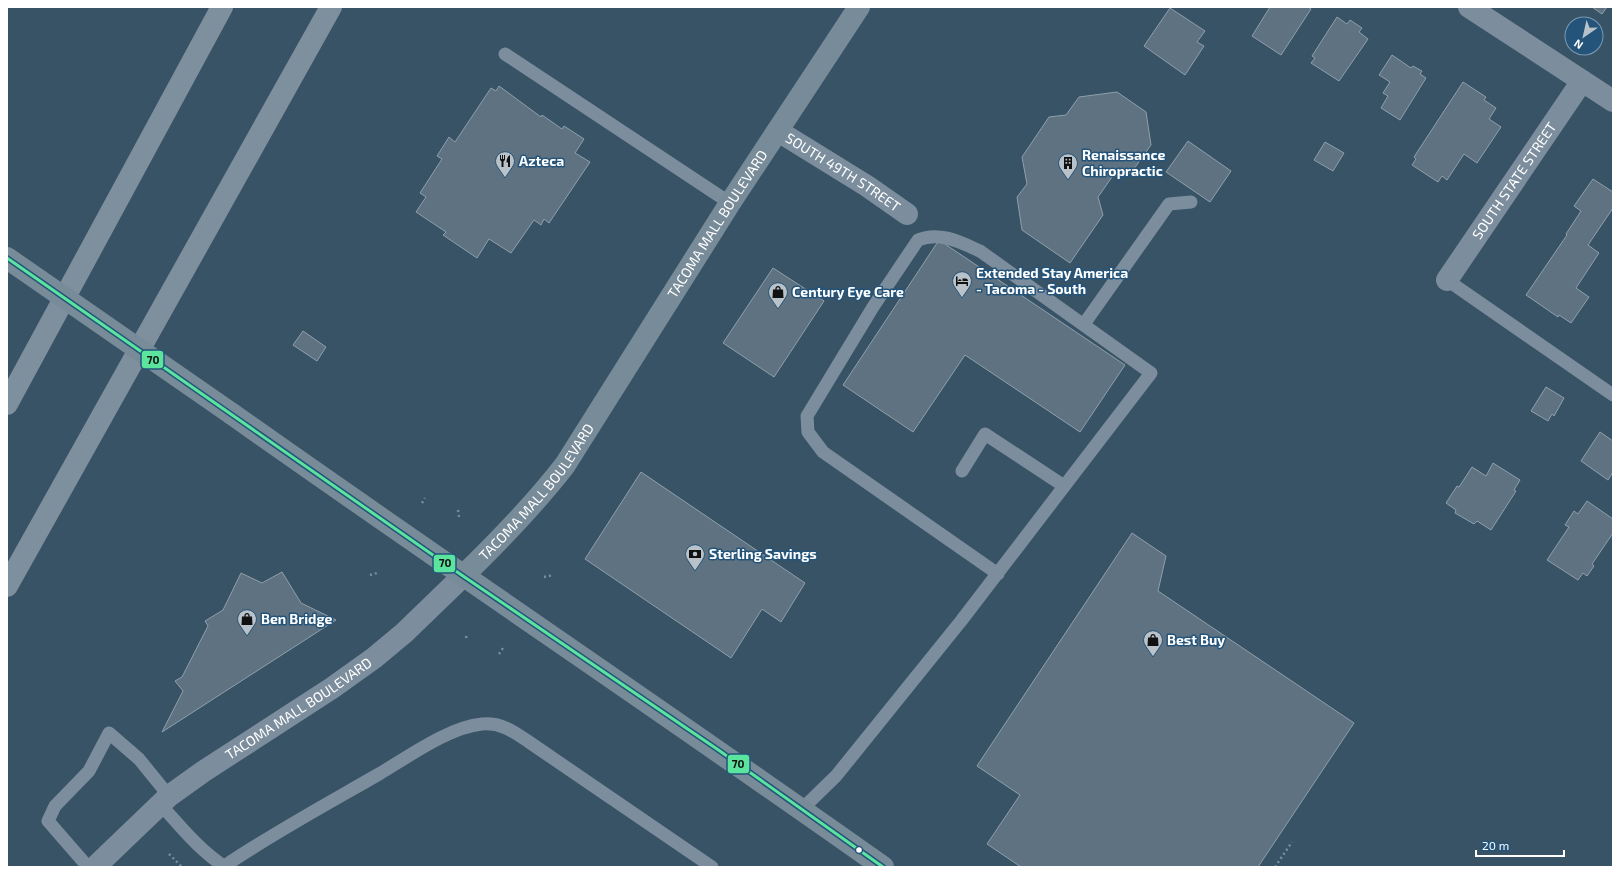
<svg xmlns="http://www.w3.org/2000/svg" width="1620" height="874" font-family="'Exo 2',sans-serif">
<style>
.building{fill:#5e7281;stroke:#8fa0ac}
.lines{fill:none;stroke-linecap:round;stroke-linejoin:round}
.path{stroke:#7c8e9d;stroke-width:2.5;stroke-dasharray:2 3;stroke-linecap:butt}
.service{stroke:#7c8e9d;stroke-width:13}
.minor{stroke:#7c8e9d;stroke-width:22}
.tertiary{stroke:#7c8e9d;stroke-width:22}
.secondary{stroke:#788b99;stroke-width:22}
.motorway{stroke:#7e8f9d;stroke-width:22}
.secondary-bridge{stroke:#788b99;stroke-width:22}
.bus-1-casing{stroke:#24547a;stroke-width:6}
.bus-1{stroke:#5ae49d;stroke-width:3}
.bus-dot{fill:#fff;stroke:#24547a;stroke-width:1.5}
.labels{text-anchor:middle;stroke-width:3;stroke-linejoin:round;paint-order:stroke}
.poi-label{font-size:14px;font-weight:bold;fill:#fff;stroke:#24547a;text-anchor:start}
.street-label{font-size:14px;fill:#fff;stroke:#24547a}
.line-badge{stroke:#24547a;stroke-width:1.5}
.pale-badge-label{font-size:11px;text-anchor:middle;font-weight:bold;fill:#111}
</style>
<rect width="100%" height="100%" fill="#385266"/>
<!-- building -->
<g class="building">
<path d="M1270,7h38l3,2 -30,46 -29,-19z"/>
<path d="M1592,7h15l-5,7z"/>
<path d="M1170,8l35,23 -8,11 7,4 -19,29 -41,-29z"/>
<path d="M1337,17l10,7 3,-4 12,8 -3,4 9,7 -29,42 -28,-18 4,-5 -3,-2z"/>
<path d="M1392,55l19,13 2,-2 9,5 -2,3 6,4 -26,42 -19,-12 7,-12 -5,-3 7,-11 -11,-7z"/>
<path d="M1463,82l23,15 -2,3 12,8 -7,11 12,8 -24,36 -13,-9 -17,26 -5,-4 -4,6 -26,-17 4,-6 -2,-2z"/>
<path d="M499,86l42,31 1,-2 20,14 2,-3 20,13 -9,14 15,9 -41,61 -5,-4 -3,6 -7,-5 -23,33 -22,-14 -12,19 -34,-23 3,-3 -30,-20 10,-15 -6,-4 22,-34 -5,-3 12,-19 6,5 36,-54 5,3z"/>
<path d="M1117,92l29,20 5,33 -20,28 -19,4 -14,20 5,18 -33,48 -48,-33 -5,-33 10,-13 -5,-27 27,-40 17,-2 13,-18z"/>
<path d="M1188,141l43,30 -21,31 -44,-30z"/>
<path d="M1325,142l19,11 -11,18 -19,-11z"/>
<path d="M1593,179l20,13v16l-25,37 11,8 -23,35 13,9 -18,26 -12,-8 -1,2 -32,-22 41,-60 -1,-1 15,-23 -7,-5z"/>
<path d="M939,240l186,125 -45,67 -115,-77 -52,77 -70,-47z"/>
<path d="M773,268l51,33 -50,76 -51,-34z"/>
<path d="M303,331l23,16 -9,14 -24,-16z"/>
<path d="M1546,387l18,11 -10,18 -2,-2 -4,7 -17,-10z"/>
<path d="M1600,432l13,9v31l-5,8 -27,-19z"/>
<path d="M1493,463l27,17 -6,10 2,1 -25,39 -14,-9 -3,3 -19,-11 1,-3 -10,-7 11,-17 2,1 13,-20 14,9z"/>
<path d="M641,472l164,111 -24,39 -19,-13 -31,49 -146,-99z"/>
<path d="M1587,501l26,18v14l-21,31 2,2 -7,10 -4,-3 -5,7 -31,-20 22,-33 -4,-2 9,-14 4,3z"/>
<path d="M1132,533l34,23 -8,35 196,132 -96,144h-237l-34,-23 33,-49 -43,-29z"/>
<path d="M282,572l19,31 35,17 -174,112 21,-41 -8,-10 7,-4 26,-51 -3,-5 18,-11 18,-37 21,10z"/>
</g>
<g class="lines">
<!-- path -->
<g class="path">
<path d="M422,503l3,-5"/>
<path d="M458,510l1,7"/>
<path d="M370,575l7,-2"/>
<path d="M544,577l9,-2"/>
<path d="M466,636l1,5"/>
<path d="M499,654l4,-6"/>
<path d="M169,854l13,13"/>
<path d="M1275,867l17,-25"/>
</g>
<!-- service -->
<g class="service">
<path d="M505,54l225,149"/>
<path d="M1447,280l166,115"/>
<path d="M1084,324l85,-120 22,-2"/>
<path d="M962,471l23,-37 79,52"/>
<path d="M161,805c20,22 38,45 64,62"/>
<path d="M802,809l34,-33 125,-155 190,-248 -171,-122c-20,-9 -41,-20 -62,-11l-45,67 -66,109 1,16 15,20 175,122"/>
<path d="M88,867l-40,-46 7,-15 34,-35 20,-38 30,26 30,37"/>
<path d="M223,867c50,-34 104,-63 156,-93 29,-17 70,-47 103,-50 19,-2 32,8 47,18l183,125"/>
</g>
<!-- minor -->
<g class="minor">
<path d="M1469,7l144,94"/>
<path id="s1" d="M778,131l89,55 40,28"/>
<path id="s2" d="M1447,280l135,-199"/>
</g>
<!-- tertiary -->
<path class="tertiary" id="s3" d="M95,867l74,-71 35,-25 128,-83 42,-30 30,-25 59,-57"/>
<!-- secondary -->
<g class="secondary">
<path d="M232,414c216,153 435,300 651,453"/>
<path id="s4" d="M463,576c36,-35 71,-71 102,-111l165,-262 129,-196"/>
</g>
<!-- motorway -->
<g class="motorway">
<path d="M7,404l215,-397"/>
<path d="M7,586l324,-579"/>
</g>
<!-- secondary-bridge -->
<path class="secondary-bridge" d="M7,258l225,156"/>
<!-- bus-1 casing -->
<g class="bus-1-casing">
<path id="bus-1" d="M7,258l456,318 254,173 166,118"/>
</g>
<!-- bus-1 -->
<use href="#bus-1" class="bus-1"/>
</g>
<!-- icons -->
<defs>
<g id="restaurant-pin" transform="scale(1)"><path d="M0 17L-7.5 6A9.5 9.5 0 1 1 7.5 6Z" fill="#b9c2c9" stroke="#24547a"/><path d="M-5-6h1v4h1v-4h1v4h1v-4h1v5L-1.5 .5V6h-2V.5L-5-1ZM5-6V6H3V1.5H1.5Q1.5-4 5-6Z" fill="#111"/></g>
<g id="building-pin" transform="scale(1)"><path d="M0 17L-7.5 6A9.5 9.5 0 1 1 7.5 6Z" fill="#b9c2c9" stroke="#24547a"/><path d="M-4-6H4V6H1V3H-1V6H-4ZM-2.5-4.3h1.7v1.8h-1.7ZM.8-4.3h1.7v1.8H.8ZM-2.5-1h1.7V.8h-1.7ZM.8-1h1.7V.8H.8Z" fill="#111"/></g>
<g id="hotel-pin" transform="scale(1)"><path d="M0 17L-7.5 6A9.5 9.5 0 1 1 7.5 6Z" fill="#b9c2c9" stroke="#24547a"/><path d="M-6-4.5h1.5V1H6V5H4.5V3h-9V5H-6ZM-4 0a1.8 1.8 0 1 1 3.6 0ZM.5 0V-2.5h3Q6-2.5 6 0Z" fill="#111"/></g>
<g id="shop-pin" transform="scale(1)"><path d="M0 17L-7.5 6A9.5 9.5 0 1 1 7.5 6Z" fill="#b9c2c9" stroke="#24547a"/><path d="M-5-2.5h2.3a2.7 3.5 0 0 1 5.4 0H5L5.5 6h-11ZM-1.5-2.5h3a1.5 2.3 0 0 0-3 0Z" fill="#111"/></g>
<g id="bank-pin" transform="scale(1)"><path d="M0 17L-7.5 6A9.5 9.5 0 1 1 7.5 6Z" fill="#b9c2c9" stroke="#24547a"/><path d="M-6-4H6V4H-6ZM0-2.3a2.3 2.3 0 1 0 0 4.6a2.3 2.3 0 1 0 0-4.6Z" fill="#111"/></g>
</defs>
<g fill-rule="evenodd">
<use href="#restaurant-pin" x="505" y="161"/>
<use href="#building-pin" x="1068" y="163"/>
<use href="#hotel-pin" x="962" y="281"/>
<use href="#shop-pin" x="778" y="292"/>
<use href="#bank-pin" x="695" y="554"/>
<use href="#shop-pin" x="247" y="619"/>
<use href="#shop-pin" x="1153" y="640"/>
</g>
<!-- markers -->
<circle class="bus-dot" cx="859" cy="850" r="3.5"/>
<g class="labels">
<!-- poi labels -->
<g class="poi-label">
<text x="1082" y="160">Renaissance<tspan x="1082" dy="16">Chiropractic</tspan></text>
<text x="519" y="166">Azteca</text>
<text x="976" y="278">Extended Stay America<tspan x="976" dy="16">- Tacoma - South</tspan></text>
<text x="792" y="297">Century Eye Care</text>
<text x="709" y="559">Sterling Savings</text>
<text x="261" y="624">Ben Bridge</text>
<text x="1167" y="645">Best Buy</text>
</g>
<!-- street labels -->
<g class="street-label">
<text dy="5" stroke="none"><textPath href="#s1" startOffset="77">SOUTH 49TH STREET</textPath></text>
<text dy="5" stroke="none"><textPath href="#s2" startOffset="120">SOUTH STATE STREET</textPath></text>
<text dy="5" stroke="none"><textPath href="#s4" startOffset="436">TACOMA MALL BOULEVARD</textPath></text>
<text dy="5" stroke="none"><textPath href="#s4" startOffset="112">TACOMA MALL BOULEVARD</textPath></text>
<text dy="5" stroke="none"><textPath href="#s3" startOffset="259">TACOMA MALL BOULEVARD</textPath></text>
</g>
</g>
<g class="line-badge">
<rect x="141" y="350" width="23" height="19" rx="4" fill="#5ae49d"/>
<rect x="433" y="554" width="23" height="19" rx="4" fill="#5ae49d"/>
<rect x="727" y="754" width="23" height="20" rx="4" fill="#5ae49d"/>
</g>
<g class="pale-badge-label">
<text x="153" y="364">70</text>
<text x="445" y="567">70</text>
<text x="738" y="768">70</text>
</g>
<!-- border -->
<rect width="1620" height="874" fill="none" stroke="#ffffff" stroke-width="16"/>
<!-- north arrow -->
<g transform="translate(1584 36) rotate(214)"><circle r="19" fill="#24547a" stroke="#7c98af"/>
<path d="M0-3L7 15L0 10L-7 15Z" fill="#b9c2c9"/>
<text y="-6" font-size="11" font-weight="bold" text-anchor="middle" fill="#ffffff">N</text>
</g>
<!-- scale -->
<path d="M1476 850v6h88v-6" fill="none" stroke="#ffffff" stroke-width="2"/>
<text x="1482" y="850" font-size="12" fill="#ffffff" stroke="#24547a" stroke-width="3" paint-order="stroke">20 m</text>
</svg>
